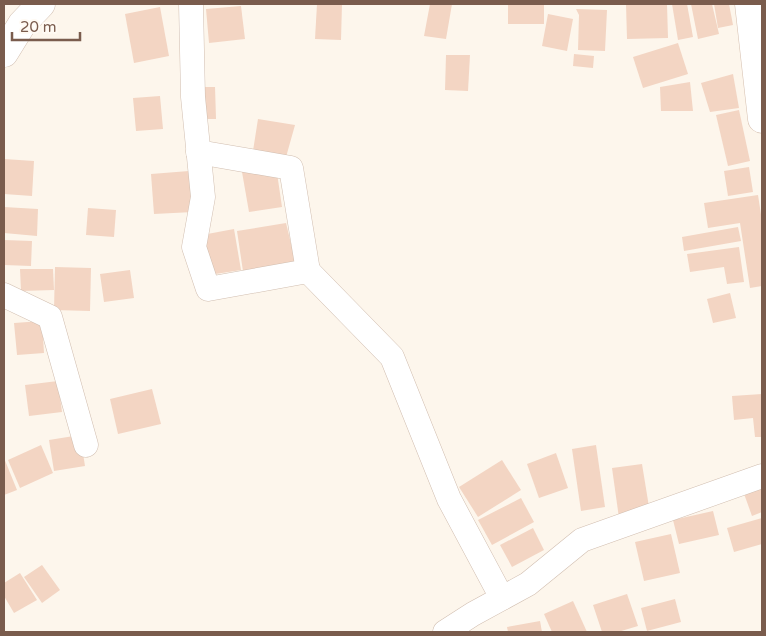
<svg xmlns="http://www.w3.org/2000/svg" width="766" height="636" font-family="'Varela Round',sans-serif">
<style>
.building{fill:#f3d5c3}
.lines{fill:none;stroke-linecap:round;stroke-linejoin:round}
.minor-casing{stroke:#d1beb0;stroke-width:25}
.tertiary-casing{stroke:#d1beb0;stroke-width:29}
.secondary-casing{stroke:#d6c0b0;stroke-width:29}
.minor{stroke:#fff;stroke-width:24}
.tertiary{stroke:#fff;stroke-width:28}
.secondary{stroke:#fff;stroke-width:28}
</style>
<rect width="100%" height="100%" fill="#fdf6ec"/>
<!-- building -->
<g class="building">
<path d="M317,4h25l-1,36 -26,-1z"/>
<path d="M430,4h22l-6,35 -22,-3z"/>
<rect x="508" y="4" width="36" height="20"/>
<path d="M626,4h41l1,34 -41,1z"/>
<path d="M672,4h15l6,33 -15,3z"/>
<path d="M691,4h21l7,30 -21,5z"/>
<path d="M714,4h15l4,21 -15,3z"/>
<path d="M241,6l4,33 -36,4 -3,-34z"/>
<path d="M160,7l9,49 -35,7 -9,-49z"/>
<path d="M576,9l31,1 -2,41 -27,-1 1,-35z"/>
<path d="M548,14l25,5 -6,32 -25,-5z"/>
<path d="M678,43l10,31 -45,14 -10,-31z"/>
<path d="M574,54l20,2 -1,12 -20,-2z"/>
<path d="M446,55h24l-2,36 -23,-1z"/>
<path d="M733,74l6,34 -29,4 -9,-29z"/>
<path d="M690,82l3,29h-32l-1,-24z"/>
<path d="M201,87h14l1,32h-14z"/>
<path d="M160,96l3,33 -27,2 -3,-33z"/>
<path d="M739,110l11,51 -22,5 -12,-51z"/>
<path d="M258,119l37,6 -9,32 -33,-6z"/>
<path d="M4,159l30,2 -2,35 -28,-2z"/>
<path d="M276,166l6,41 -33,5 -7,-40z"/>
<path d="M749,167l4,25 -25,4 -4,-25z"/>
<path d="M189,171l4,41 -39,2 -3,-40z"/>
<path d="M758,195l4,26v65l-12,2 -10,-65 -32,5 -4,-25z"/>
<path d="M4,207l34,2 -1,27 -33,-3z"/>
<path d="M88,208l28,2 -2,27 -28,-2z"/>
<path d="M286,223l11,45 -53,10 -7,-47z"/>
<path d="M738,227l3,14 -57,10 -2,-14z"/>
<path d="M234,229l7,41 -32,5 -7,-40z"/>
<path d="M4,240l28,1 -1,25 -27,-1z"/>
<path d="M739,247l5,35 -17,2 -3,-17 -34,5 -3,-18z"/>
<path d="M55,267l36,1 -1,43 -36,-1z"/>
<path d="M20,269h33l1,21 -33,1z"/>
<path d="M130,270l4,28 -30,4 -4,-28z"/>
<path d="M730,293l6,25 -23,5 -6,-24z"/>
<path d="M42,321l2,32 -27,2 -3,-32z"/>
<path d="M58,381l4,31 -33,4 -4,-31z"/>
<path d="M152,389l9,35 -43,10 -8,-35z"/>
<path d="M762,394v43h-7l-2,-19 -19,2 -2,-24z"/>
<path d="M80,435l5,31 -31,5 -5,-31z"/>
<path d="M41,445l12,28 -33,15 -12,-28z"/>
<path d="M596,445l9,62 -24,4 -9,-62z"/>
<path d="M556,453l12,35 -29,10 -12,-34z"/>
<path d="M4,458l13,32 -13,5z"/>
<path d="M502,460l19,30 -43,27 -19,-30z"/>
<path d="M642,464l8,49 -31,5 -7,-50z"/>
<path d="M762,484v28l-10,4 -9,-25z"/>
<path d="M521,498l13,24 -42,23 -14,-25z"/>
<path d="M713,511l6,24 -40,9 -6,-24z"/>
<path d="M762,518v26l-28,8 -7,-24z"/>
<path d="M533,528l11,22 -32,17 -12,-22z"/>
<path d="M671,534l9,39 -36,8 -9,-39z"/>
<path d="M42,565l18,25 -18,13 -18,-26z"/>
<path d="M20,573l17,27 -23,13 -10,-17v-13z"/>
<path d="M627,594l11,32 -20,6h-16l-9,-27z"/>
<path d="M675,599l6,23 -34,9 -6,-23z"/>
<path d="M573,601l14,31h-35l-8,-18z"/>
<path d="M540,621l2,11h-34l-1,-5z"/>
</g>
<g class="lines">
<!-- minor casing -->
<g class="minor-casing">
<g id="minor">
<path d="M191,4l2,93 10,100 -9,50 14,42 100,-18 84,86 57,142 53,99"/>
<path d="M198,152l93,16 17,103"/>
<path d="M4,295l46,22 36,128"/>
<path d="M445,632l28,-18 55,-30 54,-44 180,-64"/>
</g>
</g>
<!-- tertiary casing -->
<g class="tertiary-casing">
<path id="tertiary" d="M4,53l18,-29 19,-20"/>
</g>
<!-- secondary casing -->
<g class="secondary-casing">
<path id="secondary" d="M749,4l13,115"/>
</g>
<!-- minor -->
<use href="#minor" class="minor"/>
<!-- tertiary -->
<use href="#tertiary" class="tertiary"/>
<!-- secondary -->
<use href="#secondary" class="secondary"/>
</g>
<!-- border -->
<rect width="766" height="636" fill="none" stroke="#7a5c4d" stroke-width="10"/>
<!-- scale -->
<path d="M12 32v8h68v-8" fill="none" stroke="#7a5c4d" stroke-width="2.5"/>
<text x="20" y="32" font-size="15" fill="#7a5c4d" stroke="#fffaf3" stroke-width="4" paint-order="stroke">20 m</text>
</svg>
